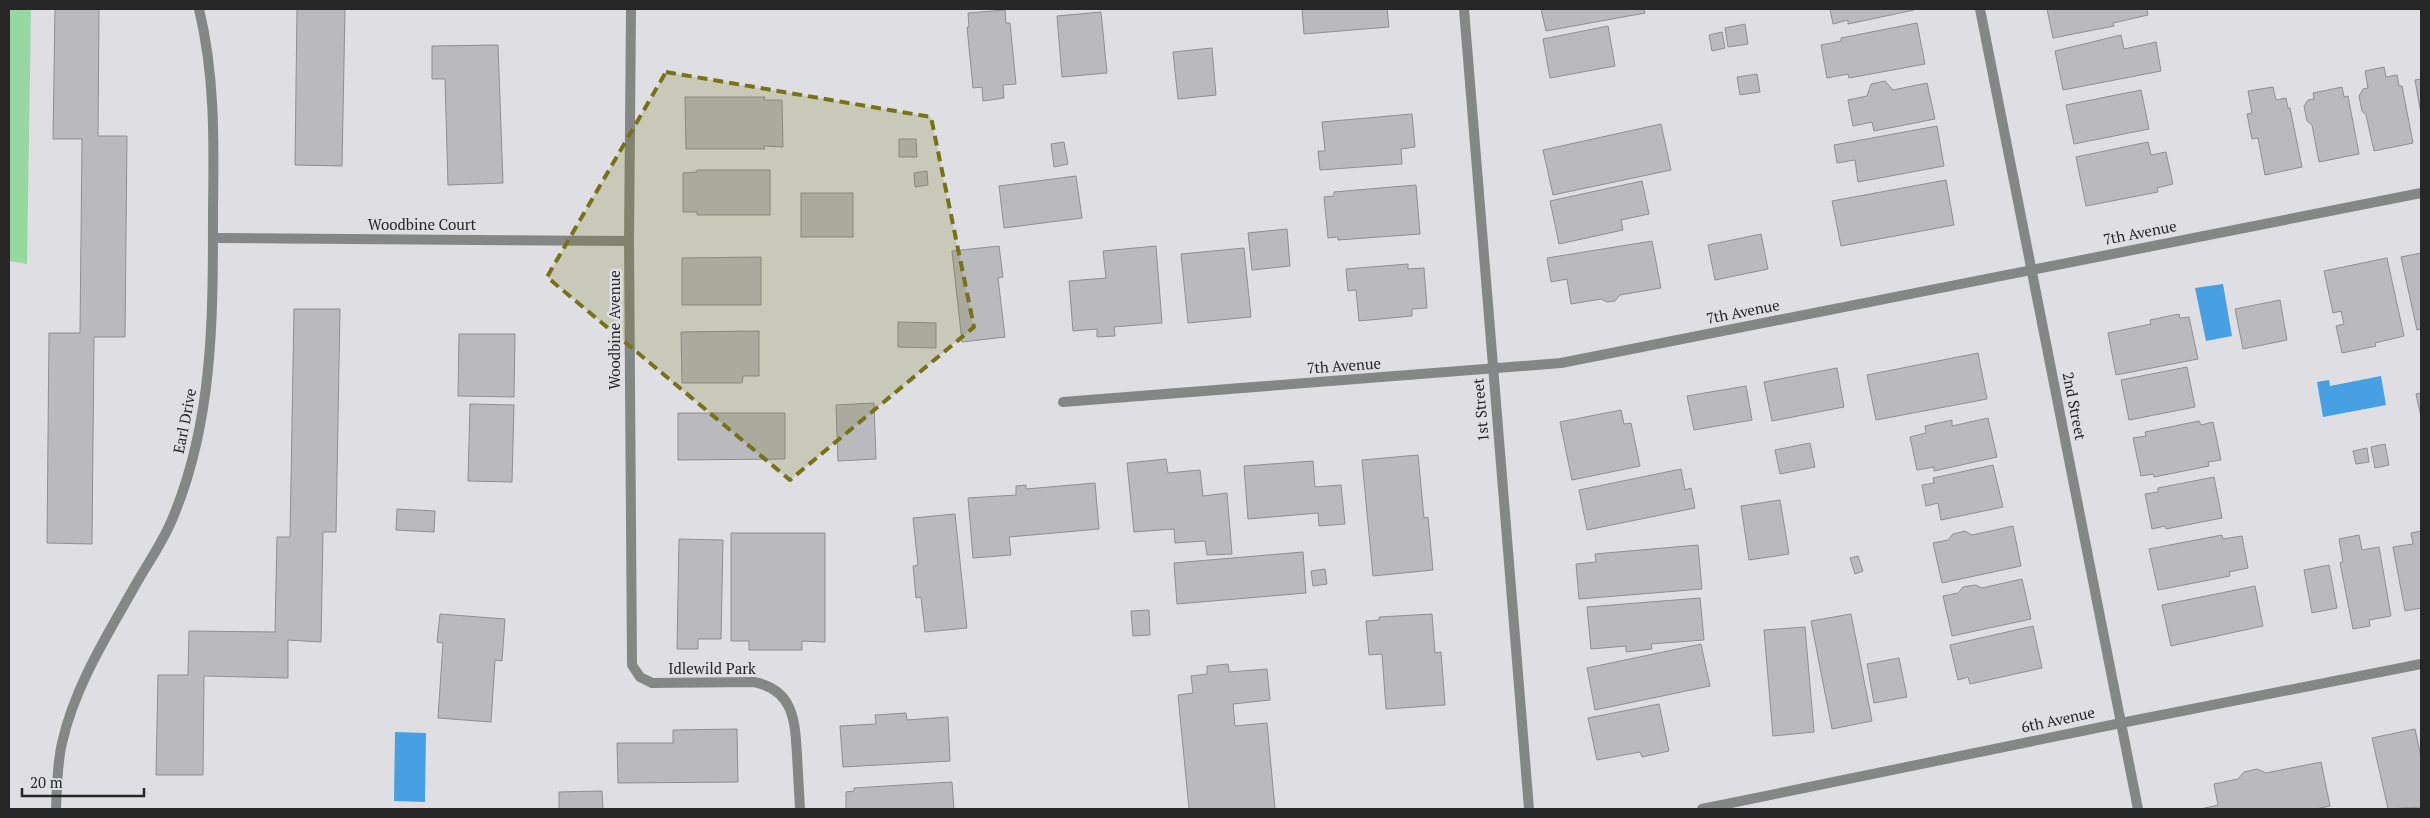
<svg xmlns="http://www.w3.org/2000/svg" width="2430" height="818" font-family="'PT Serif',serif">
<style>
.green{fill:#97d7a2}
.water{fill:#47a0e1}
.building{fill:#bababe;stroke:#8f8f92}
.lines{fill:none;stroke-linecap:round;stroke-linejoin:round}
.service{stroke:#858786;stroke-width:10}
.minor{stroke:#858786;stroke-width:10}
.tertiary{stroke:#858786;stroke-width:10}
.marked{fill:#747317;fill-opacity:0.2;stroke:#747317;stroke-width:4;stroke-dasharray:10 6;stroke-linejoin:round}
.labels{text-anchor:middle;stroke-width:5;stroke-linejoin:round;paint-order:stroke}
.street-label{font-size:15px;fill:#262627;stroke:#dfdfe3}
</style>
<rect width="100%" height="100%" fill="#dfdfe3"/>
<!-- green -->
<path class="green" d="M9,9h22l-4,255 -18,-3z"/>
<!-- water -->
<g class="water">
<path d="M2223,284l9,52 -26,5 -11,-53z"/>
<path d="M2381,376l5,29 -63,12 -6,-35 12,-2 1,6z"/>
<path d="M395,732l31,1 -1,69 -31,-1z"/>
</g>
<!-- building -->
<g class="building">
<path d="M55,9h44l-1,127h29l-2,201h-31l-2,207 -45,-1 2,-210h31l2,-194h-29z"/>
<path d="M297,9h48l-3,157 -47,-1z"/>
<path d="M1302,9h85l2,18 -85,7z"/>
<path d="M1541,9h103l1,4 -99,18z"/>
<path d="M1830,9h83l1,1 -66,14v-4l-15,4z"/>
<path d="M2047,9h100l1,6 -35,8 1,3 -61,12z"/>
<path d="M1005,10l1,13h4l6,61 -13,1 1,13 -21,3 -1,-14 -9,1 -6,-61h2l-1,-14z"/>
<path d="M1101,12l6,61 -45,4 -5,-61z"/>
<path d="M1917,23l8,41 -76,14 -1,-4 -21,4 -6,-33 20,-4v-3z"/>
<path d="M1745,24l3,20 -20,3 -3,-19z"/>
<path d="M1608,26l7,40 -65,12 -7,-39z"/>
<path d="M1722,32l3,16 -13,3 -3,-16z"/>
<path d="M2121,35l3,14 32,-7 5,29 -98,19 -8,-39z"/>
<path d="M498,45l5,138 -55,2 -3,-106h-13v-33z"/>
<path d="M1212,48l4,47 -38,4 -5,-47z"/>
<path d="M2384,67l2,10 11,-2 2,11h3l11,57 -39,8 -8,-36 -4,-4 -3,-15 4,-7 5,-1 -3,-17z"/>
<path d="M1757,74l3,18 -20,3 -3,-18z"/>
<path d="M2421,79v35l-6,-34z"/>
<path d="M1885,81l8,9 34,-7 8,36 -61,12 -2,-9 -19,4 -5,-26 19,-4 4,-12z"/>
<path d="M2273,87l3,13 10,-2 2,10h2l12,59 -37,8 -7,-37 -6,1 -5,-25 5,-1 -4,-22z"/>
<path d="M2342,87l2,10 4,-1 11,58 -40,8 -7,-37 -5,-4 -3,-15 4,-6 6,-1 -1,-6z"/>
<path d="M2141,90l8,39 -75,15 -8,-39z"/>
<path d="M685,97h80l-1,3h18l1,47 -19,-1 1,3h-79z"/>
<path d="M1412,114l3,33 -14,2 1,15 -82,6 -2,-19h7l-3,-29z"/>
<path d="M1661,124l10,46 -118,25 -10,-45z"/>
<path d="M1937,126l7,40 -86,16 -3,-22 -18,3 -3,-18z"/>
<path d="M899,139h17l1,18h-18z"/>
<path d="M1064,142l4,22 -14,3 -3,-23z"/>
<path d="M2148,142l3,13 15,-3 7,32 -16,4 1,4 -72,14 -10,-49z"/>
<path d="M697,170h73v45h-73v-3h-14v-39l14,-1z"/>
<path d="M927,171l1,14 -13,2 -1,-14z"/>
<path d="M1076,176l6,42 -78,10 -5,-42z"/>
<path d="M1946,180l8,45 -113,21 -9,-45z"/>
<path d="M1642,181l7,33 -28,6 2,10 -64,14 -9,-43z"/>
<path d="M1416,185l4,49 -82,6v-3l-10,1 -4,-41 10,-1v-4z"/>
<rect x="801" y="193" width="52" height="44"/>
<path d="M1287,229l3,37 -38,4 -4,-37z"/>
<path d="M1761,234l7,35 -53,11 -7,-35z"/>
<path d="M1652,241l9,47 -41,7 -5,6 -8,1 -6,-3 -30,5 -4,-25 -16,3 -4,-24z"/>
<path d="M999,246l4,31 -5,1 7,59 -43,5 -10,-91z"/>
<path d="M1156,246l6,77 -48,4 1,9 -18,1v-8l-24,2 -4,-50 37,-3 -3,-27z"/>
<path d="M1244,248l7,69 -63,6 -7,-69z"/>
<path d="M2421,253v76l-4,1 -16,-73z"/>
<path d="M761,257v48h-79v-47z"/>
<path d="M2387,258l17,78 -29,7 1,3 -34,7 -6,-27 8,-2 -3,-13 -8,2 -9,-42z"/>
<path d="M1408,264v5l16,-1 3,40 -15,1v7l-53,5 -3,-31 -8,1 -2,-22z"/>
<path d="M2280,300l7,40 -44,9 -8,-40z"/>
<path d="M294,309h46l-4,223h-13l-2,110 -33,-2v38l-84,-2 -1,99h-47l2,-100h30l1,-44 86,1 2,-95h13z"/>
<path d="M2179,314l1,4 9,-1 9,42 -82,16 -8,-42 43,-9 -1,-4z"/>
<path d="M898,322l38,1v25l-38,-1z"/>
<path d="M759,331v45h-16l-1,7h-60l-1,-51z"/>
<path d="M459,334h56l-1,63 -56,-1z"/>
<path d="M1978,353l9,46 -111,21 -9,-45z"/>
<path d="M2187,367l8,40 -66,13 -8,-40z"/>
<path d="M1837,368l7,39 -72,14 -8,-39z"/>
<path d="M1746,386l6,34 -58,10 -7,-34z"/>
<path d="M2421,393v24l-5,-23z"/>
<path d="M874,403l2,56 -38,2 -2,-56z"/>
<path d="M470,404l44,1 -2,77 -44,-1z"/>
<path d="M1621,410l3,14 7,-1 9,43 -68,14 -12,-58z"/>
<path d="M678,413h107v46l-107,1z"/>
<path d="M1988,418l9,39 -63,14v-4l-17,3 -7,-33 16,-4 -1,-7 27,-6v6z"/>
<path d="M2199,421l2,4 12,-3 8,38 -13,2 1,4 -55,11 -1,-3 -12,2 -8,-38 13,-2 -1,-4z"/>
<path d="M1810,443l5,24 -35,7 -5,-24z"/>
<path d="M2385,444l4,21 -14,3 -4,-21z"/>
<path d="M2367,448l2,14 -13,2 -3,-13z"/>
<path d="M1418,455l6,63 4,-1 5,53 -60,6 -11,-116z"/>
<path d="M1166,459l2,14 32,-3 3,26 24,-3 5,61 -25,1 -2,-14 -30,2 -1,-14 -40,3 -7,-69z"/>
<path d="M1313,461l2,26 26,-2 4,39 -26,2 -1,-13 -70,6 -4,-53z"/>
<path d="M1993,465l10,42 -62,13 -3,-17 -12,3 -4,-21 12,-2 -1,-5z"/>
<path d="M1681,469l4,21 6,-2 4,20 -108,22 -8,-40z"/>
<path d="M2214,477l8,41 -56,11 -1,-3 -13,3 -7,-35 13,-2v-4z"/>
<path d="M1095,483l4,46 -90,8 2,18 -38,3 -5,-60 48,-3v-9l10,-1v4z"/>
<path d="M1780,500l9,54 -40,6 -8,-54z"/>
<path d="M397,509l38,2 -1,21 -38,-2z"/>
<path d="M955,514l12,114 -42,4 -4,-35 -5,1 -3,-32 5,-1 -5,-47z"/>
<path d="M2013,526l8,40 -79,17 -9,-40 15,-3 5,-6 12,-3 7,4z"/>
<path d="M2421,531v77l-16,3 -12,-64 20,-3 -2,-11z"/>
<path d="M731,533h94v109l-23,-1v9h-53v-9h-18z"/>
<path d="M2222,535l1,4 19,-3 6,32 -19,4 1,4 -72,14 -9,-41z"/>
<path d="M2359,535l3,15 17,-3 12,69 -22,4 1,6 -17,3 -13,-66 3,-1 -4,-23z"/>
<path d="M679,539l44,1 -2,99h-23v10h-21z"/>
<path d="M1698,545l4,44 -123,10 -3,-35 20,-2 -1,-8z"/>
<path d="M1303,552l3,41 -129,11 -3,-41z"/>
<path d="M1858,556l5,15 -8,3 -5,-16z"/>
<path d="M2329,565l8,43 -25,5 -8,-43z"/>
<path d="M1325,569l2,15 -14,2 -2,-15z"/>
<path d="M2022,579l9,40 -79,17 -9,-40 15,-3 5,-6 12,-2 7,3z"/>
<path d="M2255,586l8,40 -92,20 -9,-41z"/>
<path d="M1700,598l4,42 -53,4 1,5 -26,3v-6l-35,3 -4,-42z"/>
<path d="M1149,610l1,25 -17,1 -2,-25z"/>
<path d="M440,614l65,5 -3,42 -7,-1 -4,62 -53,-4 5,-75 -6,-1z"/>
<path d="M1432,614l3,39 6,-1 4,53 -59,4 -4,-55 -13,1 -3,-34 13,-1v-3z"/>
<path d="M1851,614l21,107 -40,8 -21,-108z"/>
<path d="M2033,626l9,42 -72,16 -2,-7 -10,3 -8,-35z"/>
<path d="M1805,627l9,105 -41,4 -9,-106z"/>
<path d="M1701,644l9,42 -115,24 -8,-42z"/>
<path d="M1899,658l8,39 -33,6 -7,-39z"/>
<path d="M1228,664l1,8 38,-3 3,31 -37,4 2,22 32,-3 8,86h-86l-11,-114 15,-2 -2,-17 16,-2v-8z"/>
<path d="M1659,704l10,47 -27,6 -2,-5 -43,8 -9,-42z"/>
<path d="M906,713l1,7 41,-3 2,44 -107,6 -3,-41 36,-2 -1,-9z"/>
<path d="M737,729l1,53 -120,1 -1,-40h56v-13z"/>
<path d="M2415,729l6,28v50l-33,2 -16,-71z"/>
<path d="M2321,762l9,44 -15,3h-114l17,-4 -4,-21 24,-5 6,-7 13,-3 9,4z"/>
<path d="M952,782l2,27h-108v-17l8,-1v-3z"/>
<path d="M602,791l1,18h-44v-17z"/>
</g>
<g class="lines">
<!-- service -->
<path class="service" d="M56,809c1,-22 1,-44 6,-66 13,-58 46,-109 74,-159 12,-21 26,-41 35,-62 43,-99 42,-207 42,-313 1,-68 2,-134 -14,-200"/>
<!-- minor -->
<g class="minor">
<path d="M631,9l-2,232 3,424 8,12 12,6 102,-1c40,8 41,39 43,73 1,18 2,36 3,54"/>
<path d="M1980,9l158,800"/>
<path d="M213,238l416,3"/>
<path d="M1063,402l498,-39 860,-170"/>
<path d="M1702,809l419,-86 300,-59"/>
</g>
<!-- tertiary -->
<path class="tertiary" d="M1464,9l65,800"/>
</g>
<!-- marked area -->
<path class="marked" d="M666,72l265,45 43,210 -184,153 -243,-203z"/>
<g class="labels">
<!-- street labels -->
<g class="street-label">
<text x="422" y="230">Woodbine Court</text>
<text transform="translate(2140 233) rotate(-11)" y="5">7th Avenue</text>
<text transform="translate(1743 312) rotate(-11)" y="5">7th Avenue</text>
<text transform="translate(615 330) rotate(-90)" y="5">Woodbine Avenue</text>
<text transform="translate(1344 366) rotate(-4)" y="5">7th Avenue</text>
<text transform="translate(2074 406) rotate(79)" y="5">2nd Street</text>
<text transform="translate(1481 410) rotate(-95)" y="5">1st Street</text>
<text transform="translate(185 421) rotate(-79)" y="5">Earl Drive</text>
<text x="712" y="674">Idlewild Park</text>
<text transform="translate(2058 720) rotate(-12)" y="5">6th Avenue</text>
</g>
</g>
<!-- border -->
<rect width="2430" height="818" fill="none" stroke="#262627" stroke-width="20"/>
<!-- scale -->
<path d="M22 788v8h122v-8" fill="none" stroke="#262627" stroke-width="2.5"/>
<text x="30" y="788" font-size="15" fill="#262627" stroke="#dfdfe3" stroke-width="4" paint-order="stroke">20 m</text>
</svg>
